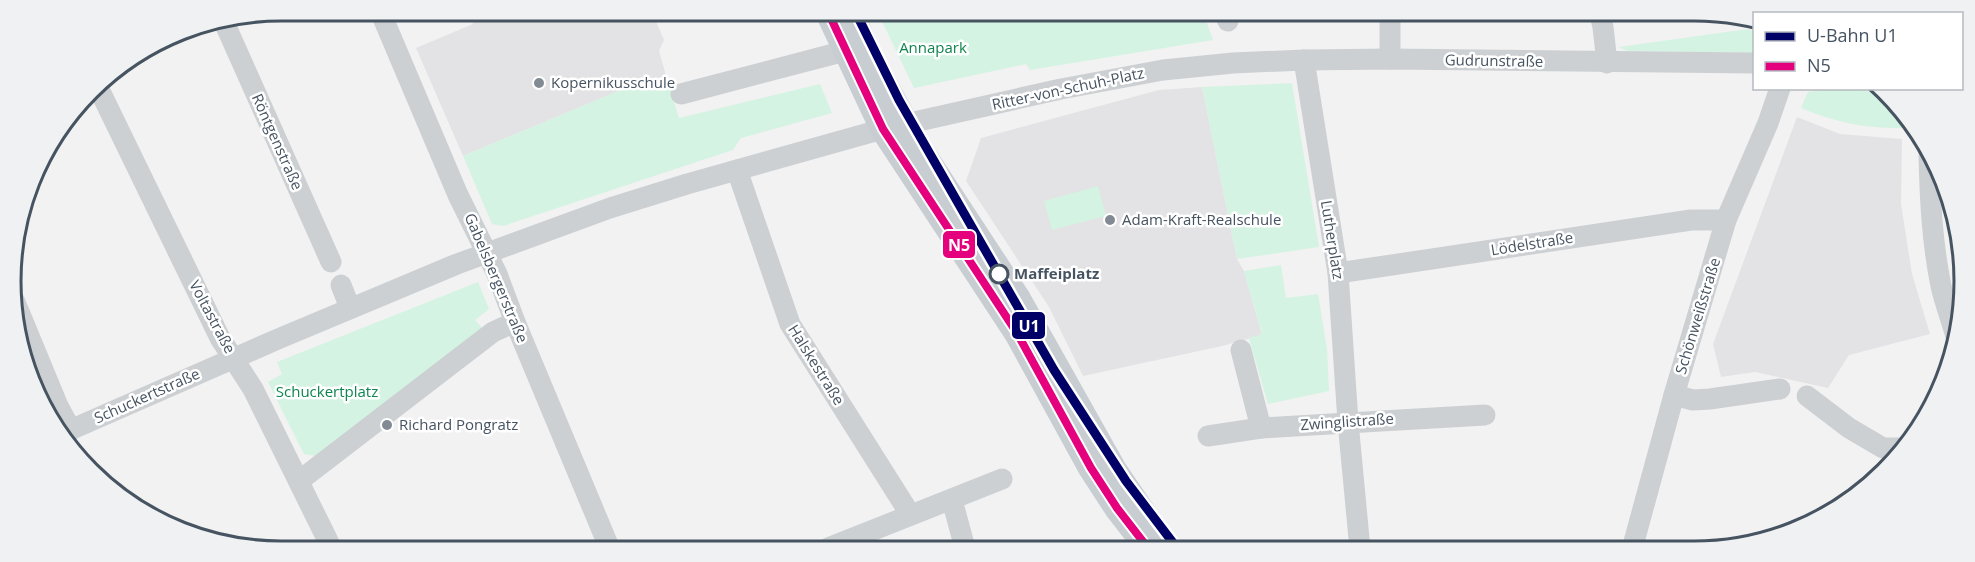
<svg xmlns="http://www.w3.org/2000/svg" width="1975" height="562" font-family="'Open Sans',sans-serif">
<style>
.education{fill:#e3e3e5}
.green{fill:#d4f3e2}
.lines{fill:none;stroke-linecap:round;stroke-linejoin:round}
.minor{stroke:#cdd0d3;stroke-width:21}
.major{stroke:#c8cdd1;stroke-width:26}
.bus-1-casing{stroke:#fff;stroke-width:12}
.bus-1{stroke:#e5007d;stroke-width:8}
.metro-1-casing{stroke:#fff;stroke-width:14}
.metro-1{stroke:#006;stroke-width:9}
.poi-dot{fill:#828b94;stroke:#fff;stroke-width:2}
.stop-dot{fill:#fff;stroke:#465361;stroke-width:3}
.labels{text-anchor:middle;stroke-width:5;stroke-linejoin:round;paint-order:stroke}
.park-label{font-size:15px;fill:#0e854e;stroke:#fff}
.street-label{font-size:15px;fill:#465361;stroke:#fff}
.poi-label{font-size:15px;fill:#465361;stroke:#fff;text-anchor:start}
.stop-label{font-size:15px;font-weight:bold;fill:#465361;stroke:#fff;text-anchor:start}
.rim{fill:none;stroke:#465361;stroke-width:3}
.line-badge{stroke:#fff;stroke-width:2}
.badge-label{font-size:16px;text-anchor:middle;font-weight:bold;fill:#fff}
</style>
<rect width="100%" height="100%" fill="#f2f2f2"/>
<!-- education -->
<g class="education">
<path d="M468,11l184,1 12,28 -5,11 8,28 -39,8 -165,69 -47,-108 57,-24z"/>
<path d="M1202,87l35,172 7,12 18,64 -40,11 -139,30 -34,-69 -83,-126 15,-43 178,-48z"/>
<path d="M1797,117l43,17 62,5 -1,65 11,70 18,60 -81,21 -21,33 -73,-16 -34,5 -8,-33z"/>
</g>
<!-- green -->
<g class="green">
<path d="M878,13l326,1 9,26 -183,30 -4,-6 -112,24z"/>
<path d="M1748,29l5,2v22l-126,-2 -8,-4z"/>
<path d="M667,79l12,39 141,-34 12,29 -91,25 -8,12 -230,76 -11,-2 -29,-68 165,-69z"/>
<path d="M1292,83l27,164 -82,12 -35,-172z"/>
<path d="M1829,89h22l30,4 21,21 1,14c-40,0 -65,-5 -102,-20l7,-16z"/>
<path d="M1098,186l8,30 -54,14 -8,-29z"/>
<path d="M1281,265l5,33 32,-4 9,55 2,42 -61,13 -19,-66 13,-4 -18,-63z"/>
<path d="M478,282l11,27 -14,11 10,11 -164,126 -17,-3 -36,-72 14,-8 -5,-12z"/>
</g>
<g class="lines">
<!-- minor -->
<g class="minor">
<path d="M380,11l78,184 39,79 18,48 94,225"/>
<path d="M1225,14l3,7"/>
<path d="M1600,15l3,12 4,36"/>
<path d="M224,22l107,240"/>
<path d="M1390,59v-45"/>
<path d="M1304,60l34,213 10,149 12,127"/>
<path d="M97,85l123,253 33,51 78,158"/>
<path d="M681,94l164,-43"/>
<path d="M1929,155c1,44 3,87 12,131 4,18 11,36 16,54"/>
<path d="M737,170l53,154 120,190"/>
<path d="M1338,273l353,-53h35"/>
<path d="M341,285l9,23"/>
<path d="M15,302l43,104 13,24"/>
<path d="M1241,350l20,78"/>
<path d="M1674,395l19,5 17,-1 70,-10"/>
<path d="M1807,396l42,32 34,20h19"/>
<path d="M61,434l217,-95 179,-75 153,-56 77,-24 196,-55 178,-40 102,-19 70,-7 71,-3 86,-1 364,4"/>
<path d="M1208,436l53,-8 224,-13"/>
<path d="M299,481l194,-149 22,-10"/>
<path d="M952,500l13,48"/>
<path d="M828,548l174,-69"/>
<path d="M1632,549l42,-154 52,-175 42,-97 12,-35"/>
</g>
<!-- major -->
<g class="major">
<path d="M828,12l55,117 134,204 74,135 26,40 31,40"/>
<path d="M850,12l23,51 44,82 101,154 96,171 53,78"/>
</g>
<!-- bus-1 casing -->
<g class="bus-1-casing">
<path id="bus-1" d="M828,12l55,117 134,204 74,135 26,40 31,40"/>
</g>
<!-- bus-1 -->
<use href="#bus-1" class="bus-1"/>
<!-- metro-1 casing -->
<g class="metro-1-casing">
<path id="metro-1" d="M856,13l43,87 155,270 72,111 51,67"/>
</g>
<!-- metro-1 -->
<use href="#metro-1" class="metro-1"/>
</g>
<!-- markers -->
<g class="poi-dot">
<circle cx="539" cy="83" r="6"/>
<circle cx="1110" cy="220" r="6"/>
<circle cx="387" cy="425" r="6"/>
</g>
<circle class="stop-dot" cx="999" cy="274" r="9"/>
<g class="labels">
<!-- park labels -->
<g class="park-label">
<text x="933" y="53">Annapark</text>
<text x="327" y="397">Schuckertplatz</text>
</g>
<!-- street labels -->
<g class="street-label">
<text transform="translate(1494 61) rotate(1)" y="5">Gudrunstraße</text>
<text transform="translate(1068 89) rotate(-12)" y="5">Ritter-von-Schuh-Platz</text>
<text transform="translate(277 142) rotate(66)" y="5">Röntgenstraße</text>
<text transform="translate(1332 240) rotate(81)" y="5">Lutherplatz</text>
<text transform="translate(1532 244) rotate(-9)" y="5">Lödelstraße</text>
<text transform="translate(496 278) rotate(67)" y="5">Gabelsbergerstraße</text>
<text transform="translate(1698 316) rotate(-73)" y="5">Schönweißstraße</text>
<text transform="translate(212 317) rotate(62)" y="5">Voltastraße</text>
<text transform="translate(816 365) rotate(58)" y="5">Halskestraße</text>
<text transform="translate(147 396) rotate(-24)" y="5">Schuckertstraße</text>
<text transform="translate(1347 422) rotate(-4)" y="5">Zwinglistraße</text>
</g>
<!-- poi labels -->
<g class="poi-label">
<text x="551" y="88">Kopernikusschule</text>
<text x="1122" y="225">Adam-Kraft-Realschule</text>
<text x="399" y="430">Richard Pongratz</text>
</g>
<!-- stop labels -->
<g class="stop-label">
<text x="1014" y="279">Maffeiplatz</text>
</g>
</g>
<!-- crop -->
<path d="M0 0H1975V562H0ZM281 21H1694A260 260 0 0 1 1954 281V281A260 260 0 0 1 1694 541H281A260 260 0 0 1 21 281V281A260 260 0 0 1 281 21Z" fill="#f0f1f2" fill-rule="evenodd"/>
<path class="rim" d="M281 21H1694A260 260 0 0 1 1954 281V281A260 260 0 0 1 1694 541H281A260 260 0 0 1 21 281V281A260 260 0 0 1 281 21Z"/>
<g class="line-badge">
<rect x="942" y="230" width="34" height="29" rx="6" fill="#e5007d"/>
<rect x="1011" y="311" width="35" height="29" rx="6" fill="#006"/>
</g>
<g class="badge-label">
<text x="959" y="251">N5</text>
<text x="1029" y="332">U1</text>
</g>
<!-- legend -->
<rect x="1753" y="12" width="210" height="78" fill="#ffffff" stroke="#b5bac0" stroke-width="1.5"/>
<rect x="1765" y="32" width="30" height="9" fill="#000066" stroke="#b5bac0" stroke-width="1.5"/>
<text x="1807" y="42" font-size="18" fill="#465361">U-Bahn U1</text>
<rect x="1765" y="62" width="30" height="9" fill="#e5007d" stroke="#b5bac0" stroke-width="1.5"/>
<text x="1807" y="72" font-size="18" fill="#465361">N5</text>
</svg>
